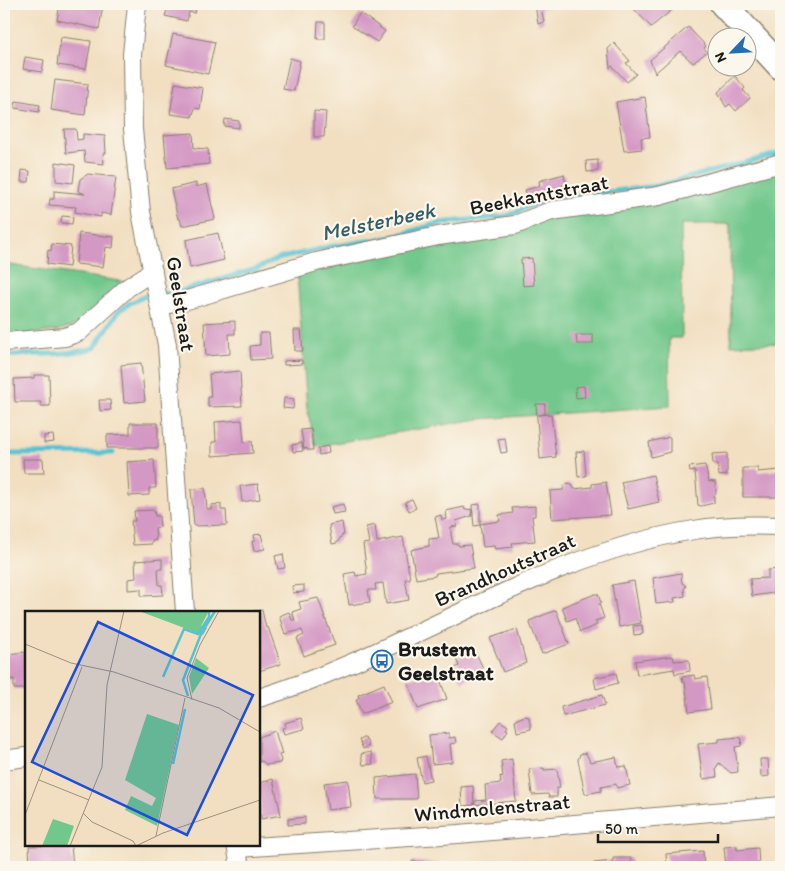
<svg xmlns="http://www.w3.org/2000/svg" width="785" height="871" font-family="Itim,sans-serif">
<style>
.green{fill:#72c88c;stroke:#477254}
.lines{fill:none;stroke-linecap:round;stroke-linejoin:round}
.stream{stroke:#56c1d1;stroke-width:5}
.building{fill:#d498c5}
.minor-casing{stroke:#877e6e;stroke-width:20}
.secondary-casing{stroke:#877e6e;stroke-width:28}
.minor{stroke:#fff;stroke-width:18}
.secondary{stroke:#fff;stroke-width:25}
.labels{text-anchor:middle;stroke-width:4.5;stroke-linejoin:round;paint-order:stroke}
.street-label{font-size:21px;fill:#1c1c1c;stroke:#fbf7ec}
.poi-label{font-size:21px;font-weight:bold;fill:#1c1c1c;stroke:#fbf7ec;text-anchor:start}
.water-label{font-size:22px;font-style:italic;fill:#335e64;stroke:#fbf7ec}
.inset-river{fill:none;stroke:#56c1d1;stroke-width:2.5}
.inset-road{fill:none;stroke:#9c917f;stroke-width:1}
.view{fill:#1d4ed8;fill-opacity:0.15;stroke:#1d4ed8;stroke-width:2.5}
.inset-edge{fill:none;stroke:#1c1c1c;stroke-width:2.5}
</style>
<rect width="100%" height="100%" fill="#fbf7ec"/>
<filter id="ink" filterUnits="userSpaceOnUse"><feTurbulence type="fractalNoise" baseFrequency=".02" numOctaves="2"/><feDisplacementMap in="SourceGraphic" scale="10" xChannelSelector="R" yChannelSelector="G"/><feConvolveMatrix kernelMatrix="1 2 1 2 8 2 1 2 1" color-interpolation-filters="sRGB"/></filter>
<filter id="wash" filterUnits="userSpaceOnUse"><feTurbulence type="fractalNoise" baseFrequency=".0096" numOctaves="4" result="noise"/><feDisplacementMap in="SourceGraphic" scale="20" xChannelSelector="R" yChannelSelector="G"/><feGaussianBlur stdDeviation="1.12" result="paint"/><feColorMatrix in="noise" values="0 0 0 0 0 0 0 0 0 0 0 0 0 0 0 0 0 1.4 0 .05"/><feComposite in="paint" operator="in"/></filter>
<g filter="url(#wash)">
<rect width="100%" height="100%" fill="#f2dfc1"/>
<!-- green -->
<g class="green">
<path d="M781,167v176l-50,2 -1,-121h-49l1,114h-13l1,68 -191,13 -163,27 -9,-37 -10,-135z"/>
<path d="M4,264l122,18 -50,43 -19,6 -53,5z"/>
</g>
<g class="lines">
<!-- stream -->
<g class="stream">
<path d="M4,356c30,-3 61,0 90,-8l24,-36 12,-9 18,-8 34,-4 74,-22 21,-10 52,-12 63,-10 48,-14 67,-7 23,-10 26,-8 101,-12 124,-33"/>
<path d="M4,454l109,-1"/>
</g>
</g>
<g id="blocks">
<!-- building -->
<g class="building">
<path d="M60,4l43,1 -4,24 -42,-9z"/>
<path d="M169,4h28l-2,9 -6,-1 -2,9 -22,-5z"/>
<path d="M535,4h15v3l-9,1 3,14 -6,2z"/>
<path d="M634,4h32l6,6 -21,17 -19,-20z"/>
<path d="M360,13l25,18 -8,11 -25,-16z"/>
<path d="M318,22h7v17h-8z"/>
<path d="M688,27l18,19 -2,2 3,4 -14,11 -13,-12 -25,22 -5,-13z"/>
<path d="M173,34l42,8 -7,32 -42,-9z"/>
<path d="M61,37l30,4 -5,28 -29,-4z"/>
<path d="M614,43l16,18 -4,2 10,11 -9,8 -15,-16 -2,2 -2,-19z"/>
<path d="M25,57l19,3 -2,12 -19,-3z"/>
<path d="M290,58l10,3 -6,30 -11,-2z"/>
<path d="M4,69h4l-3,26 -1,-1z"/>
<path d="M735,76l10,12 -2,2 7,8 -14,13 -6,-7 -4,3 -8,-15z"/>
<path d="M55,80l33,4 -3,31 -34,-5z"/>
<path d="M175,83l28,5 -3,21 -5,-1 -3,9 -22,-3z"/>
<path d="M645,97l5,40 -9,1 1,11 -18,2 -8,-49z"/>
<path d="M16,101l24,4 -1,7 -24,-4z"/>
<path d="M314,111l12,1 -2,25h-10z"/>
<path d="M225,119l14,2v7l-15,-2z"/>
<path d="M64,129h12l1,11 6,-1v-5l22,2 1,17h-3l1,11 -19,-2 -1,-11 -18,2z"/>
<path d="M193,133l1,15 14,1 1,15 -42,4 -3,-33z"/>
<path d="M598,160v11l-11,1 -1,-11z"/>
<path d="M56,162l19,3 -2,18 -17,-2z"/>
<path d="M22,170l8,1 -1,11h-8z"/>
<path d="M88,174l28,3 -5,38 -10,-2v4l-26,-5 1,-5 -27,-2 1,-6h4v-8l31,3 -7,-3 2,-12z"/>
<path d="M564,174l2,11 -39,11 -2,-6 15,-4 -1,-5z"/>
<path d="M196,183v4l11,-3 8,35 -33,7 -2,-7h-2l-7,-30z"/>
<path d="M62,216l11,1 -1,7 -11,-1z"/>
<path d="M79,233l35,4 -1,11 -7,-1 -3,20 -27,-3z"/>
<path d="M218,233l6,27 -34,8 -4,-28z"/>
<path d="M52,244l19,2 -2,21 -22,-3 1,-14 3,1z"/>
<path d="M532,258l2,27 -11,1 -2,-27z"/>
<path d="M235,321v13h-6l1,20 -24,2 -2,-33z"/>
<path d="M294,330h7l2,21h-8z"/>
<path d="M260,333h9l2,26 -20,1 -1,-14 10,-1z"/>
<path d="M576,335h17v9h-16z"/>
<path d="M302,360v4l-18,1v-4z"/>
<path d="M141,363l4,38 -21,2 -3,-38z"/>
<path d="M240,371l2,35 -34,1v-10h3l-2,-23z"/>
<path d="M34,375h15l1,31h-9v-4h-26l-1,-23 20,-1z"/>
<path d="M584,386l1,11 -9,1 -1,-11z"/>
<path d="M284,398l10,1 -1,10 -10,-1z"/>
<path d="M99,400h11l1,10 -11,1z"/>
<path d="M536,404h9v10l-7,1 13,-1 5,43 -16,2z"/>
<path d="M242,420l2,22 8,-1 1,12 -41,3v-14h4l-1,-20z"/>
<path d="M130,423h28v25h-51v-13l23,-1z"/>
<path d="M311,429l2,21h-6v-2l-3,1 -3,-19z"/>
<path d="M53,435l1,7 -10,1v-7z"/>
<path d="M670,437v15l-19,5 -2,-15z"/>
<path d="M505,438l2,14 -6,1 -3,-14z"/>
<path d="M302,443l1,8 -10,1 -1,-7z"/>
<path d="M328,446l1,7 -10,2 -1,-7z"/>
<path d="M584,451l2,25 -8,1 -2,-25z"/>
<path d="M727,453v22l-8,1 -1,-12h-5l-1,-10z"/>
<path d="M23,459h20l1,14h-20z"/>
<path d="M154,460l2,28h-7v7l-20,1 -2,-34z"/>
<path d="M705,465l4,17 4,-1v2l2,-2 1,12 -2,3v7l-13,3 -3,-1 -3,-34 -5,1 -1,-5z"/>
<path d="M743,468h15v4l22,-2v27h-37z"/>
<path d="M653,475l6,27 -31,7 -7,-27z"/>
<path d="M606,482l5,33 -59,4 -2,-28 13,-1 1,-4 4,-3 4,1 2,5 18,-2v-3z"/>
<path d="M258,484l2,15 -18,3 -2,-16z"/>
<path d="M205,488l2,21h5l-1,-4 10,-1v6h5l1,15 -33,1 -3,-37z"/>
<path d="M412,499l4,9 -7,3 -4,-9z"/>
<path d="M343,504l2,8 -12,2 -2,-7z"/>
<path d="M480,504v21l-6,1 -2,-21z"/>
<path d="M535,506v10h-3l3,25 -23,2 1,4 -18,2 -1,-3 -11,1 -3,-23 20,-3 -1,-6 14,-2 -1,-5z"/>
<path d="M464,507l1,3 6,-1 1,7 -16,5 1,5 -6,1v8l2,9h5l1,2 11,-1 4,23 -38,5 -1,3 -19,3 -5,-29 18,-4v-7l10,-1 -4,-21 6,-2 1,5 5,-1 -1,-8z"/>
<path d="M154,510l1,6h4l1,11 -5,1 1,12 -4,1v3l-19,1 -2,-24h4l-1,-10z"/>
<path d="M342,522l2,13h-2l-5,8 -5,1 -3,-19z"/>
<path d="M375,525l2,17 26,-5 7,42h-5l4,21 -23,4 -3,-21 -8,1 1,6h-8l2,12 -21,3 -5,-31 11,-2 1,4 11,-2 -4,-30 6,-1 -3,-16z"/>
<path d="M261,534l4,15 -11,2 -2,-10h3l-1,-6z"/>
<path d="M283,554l2,14 -7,1 -3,-13z"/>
<path d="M162,559v10h-4l1,16h3l1,10 -22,1v-7l-13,1v-11l8,-1 -1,-17z"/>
<path d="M781,569v23l-29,4 -2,-17 18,-1v-8z"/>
<path d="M681,573l1,10 4,3 -2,3 1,7 -11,2 1,4 -19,2 -3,-26z"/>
<path d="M634,581l7,42 -22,4 -7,-42z"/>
<path d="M304,585v7l-11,1 -1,-7z"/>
<path d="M595,594h3l3,9 -2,1 5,14 -9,3 2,4 -17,7 -5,-14 -8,3 -5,-14z"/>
<path d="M318,598l17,47 -31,11 -7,-18 7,-3 -2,-5 -17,4 -6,-18 10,-4 3,8h3l-3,-8 9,-3 -2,-7z"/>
<path d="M262,610l4,18 2,-1 13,37 -22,7v-59l-6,-1z"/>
<path d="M556,610l13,34 -27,10 -13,-33z"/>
<path d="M642,625l1,9 -9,1 -1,-9z"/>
<path d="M517,629l9,34 -23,9 -13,-34z"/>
<path d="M474,649l9,19 -9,4 1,4 -13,6 -7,-14 4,-2 -3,-7z"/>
<path d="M26,652v37h-12v-10l-6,1 -2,-26z"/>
<path d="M673,656l1,5 15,-1 1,11 -15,3 -1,-5 -37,6 -2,-14z"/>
<path d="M437,671l10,28 -29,10 -11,-30z"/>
<path d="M616,673l2,10 -22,6 -2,-11z"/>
<path d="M694,675l1,4 12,-2 4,32 -22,3 -4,-30h-2l-1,-5z"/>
<path d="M384,684l8,18 -30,12 -6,-14 3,-2 -1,-3z"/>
<path d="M602,695l3,10 -42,11 -2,-9z"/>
<path d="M525,716l4,1 2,12 -14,3 -2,-12z"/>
<path d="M301,718l3,11 -20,5 -2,-6 4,-1 -1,-4z"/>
<path d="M500,721l8,5 -2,3 2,1 -5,8 -11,-7z"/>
<path d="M275,731l7,23 -3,1 2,5 -1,3 -14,2 -4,-4 -3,1v-25z"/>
<path d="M449,733v5l6,-1 1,6 -6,1 2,18 -20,2 -3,-29z"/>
<path d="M365,737l4,9 -6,3 -4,-9z"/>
<path d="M739,737l3,2 -1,7 -6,1 3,25 -7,1 -12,-10 -3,5 1,9 -14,2 -5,-35 21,-2v-3z"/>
<path d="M371,752l2,12 -10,1 -2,-11z"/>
<path d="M586,753l4,9 26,-5 2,10 8,-1 4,19 -13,3 -1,-4 -15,3v4l-16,3 -7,-34 2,-6z"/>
<path d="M426,756l5,24 -9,2 -5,-24z"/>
<path d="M512,759l4,42 -42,4 1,-4 11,-1 -1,-15 16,-2 -1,-7 3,1 -2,-16z"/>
<path d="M760,759h8l1,17 -8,1z"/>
<path d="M544,768v2l13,-1 3,19h-3v9h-8l-1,-3 -16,1 -3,-26z"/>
<path d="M415,774l2,25h-40l-1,-21z"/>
<path d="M273,779l8,36 -20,4 -2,-36z"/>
<path d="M348,780l3,27 -23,3 -4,-27z"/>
<path d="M473,786l1,19 -12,1 -1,-19z"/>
<path d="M305,817v7l-17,1v-6z"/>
<path d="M71,845l2,22h-43l-1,-21z"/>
<path d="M737,846v4l21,-2 1,19h-33l-2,-20z"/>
<path d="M703,851l1,16h-37l-1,-13z"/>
<path d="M613,858h18v9h-38v-4l20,-2z"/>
<path d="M412,861l28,3v3h-28z"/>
<rect x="364" y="864" width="28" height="3"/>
</g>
</g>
</g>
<g filter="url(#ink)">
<use href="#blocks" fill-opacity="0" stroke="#877e6e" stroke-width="1"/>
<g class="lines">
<!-- minor casing -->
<g class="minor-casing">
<g id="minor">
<path d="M137,4l-5,51 1,74 8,83 26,133 18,267"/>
<path d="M160,306l27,-6 129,-38 122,-26 77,-11 36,-14 108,-15 122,-33"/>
<path d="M4,342l61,-5 14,-5 48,-44 26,-17"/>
<path d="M259,698c149,-46 280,-143 435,-168 28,-5 59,-5 87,-4"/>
<path d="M4,760l22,-3"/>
<path d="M236,845l4,22"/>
<path d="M237,848l221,-14 323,-28"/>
</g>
</g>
<!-- secondary casing -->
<g class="secondary-casing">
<path id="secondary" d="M723,4l58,63"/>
</g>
<!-- minor -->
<use href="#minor" class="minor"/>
<!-- secondary -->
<use href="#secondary" class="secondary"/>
</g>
</g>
<!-- icons -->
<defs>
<g id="bus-ring" transform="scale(1.125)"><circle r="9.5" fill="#fbf7ec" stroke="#1f6fb2" stroke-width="1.5"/><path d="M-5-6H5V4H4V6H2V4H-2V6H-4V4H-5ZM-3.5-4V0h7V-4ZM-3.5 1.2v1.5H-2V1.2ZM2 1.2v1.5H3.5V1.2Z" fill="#1f6fb2"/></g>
</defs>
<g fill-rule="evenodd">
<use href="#bus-ring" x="382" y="661"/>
</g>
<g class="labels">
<!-- street labels -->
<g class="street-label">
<text transform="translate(539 195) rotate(-11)" y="7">Beekkantstraat</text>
<text transform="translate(181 304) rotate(81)" y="7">Geelstraat</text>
<text transform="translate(505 570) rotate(-24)" y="7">Brandhoutstraat</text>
<text transform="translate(492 808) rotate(-5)" y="7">Windmolenstraat</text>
</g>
<!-- poi labels -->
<g class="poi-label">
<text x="398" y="656">Brustem<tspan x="398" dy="24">Geelstraat</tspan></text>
</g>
<!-- water labels -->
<g class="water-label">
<text transform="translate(378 221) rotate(-12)" y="8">Melsterbeek</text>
</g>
</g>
<!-- overview -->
<g transform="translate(25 611)">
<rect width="235" height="235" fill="#f2dfc1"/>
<path d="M114,0h70l-8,15 6,2 -4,7zM171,47l13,10 -17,26 -3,-17zM122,103l32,11 -22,101 -32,-16 6,-14 21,10 4,-8 -31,-18zM28,208l21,7 -7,20h-25z" fill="#72c88c"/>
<path class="inset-river" d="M138,66l21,-48 14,5 11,-17v-6M163,85l-5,-16 18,-46 14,-23M148,153l12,-55"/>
<path class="inset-road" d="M0,33l46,19 43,9 105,36 41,24M167,89l-5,-22 13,-33 19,-34M14,169l50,20M58,202l9,9 41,19 3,5M0,204l57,-148M131,225l29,-138M45,235l32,-79 5,-82 17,-74M111,235l27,-13 97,-33"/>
<path class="view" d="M73,11l155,73 -66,140 -155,-73z"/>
<rect width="235" height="235" class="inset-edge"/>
</g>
<!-- margin -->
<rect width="785" height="871" fill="none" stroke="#fbf7ec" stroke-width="20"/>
<!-- north arrow -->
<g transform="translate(732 52) rotate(245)"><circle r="24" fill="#fbf7ec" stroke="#a29f99"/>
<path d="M0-4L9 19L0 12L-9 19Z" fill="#1f6fb2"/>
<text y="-8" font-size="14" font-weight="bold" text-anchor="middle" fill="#1c1c1c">N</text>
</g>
<!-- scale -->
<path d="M598 834v8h120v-8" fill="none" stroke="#1c1c1c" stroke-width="2.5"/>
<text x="605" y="834" font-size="15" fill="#1c1c1c" stroke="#fbf7ec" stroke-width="4" paint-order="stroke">50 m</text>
</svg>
